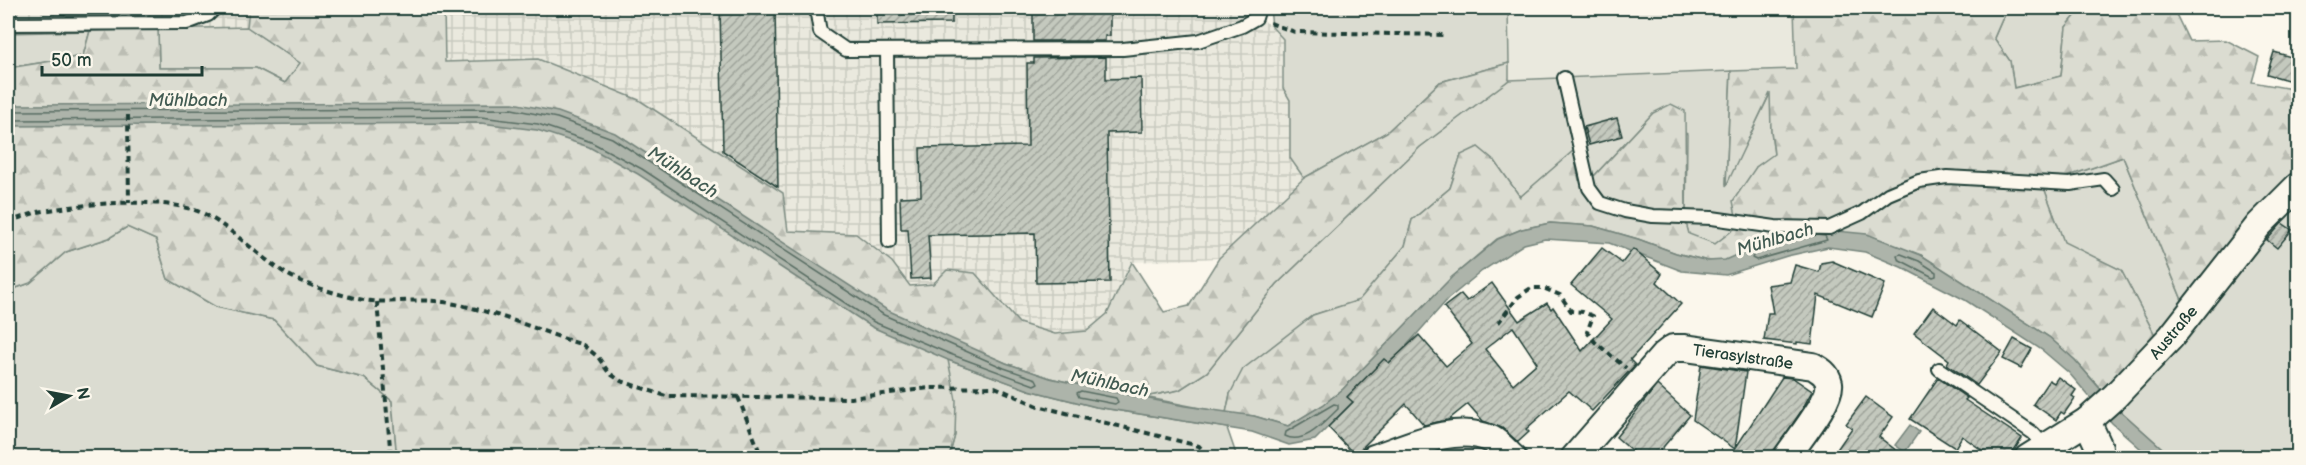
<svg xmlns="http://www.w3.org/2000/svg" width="2306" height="465" font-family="'Balsamiq Sans',sans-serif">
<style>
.built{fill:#eae9de}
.industrial{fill:url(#industrial-grid)}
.grass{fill:#dbdcd1;stroke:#7d8c82;stroke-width:1.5}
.forest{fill:url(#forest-firs);stroke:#7d8c82;stroke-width:1.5}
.water{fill:#adb4aa;stroke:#74847b;stroke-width:1.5}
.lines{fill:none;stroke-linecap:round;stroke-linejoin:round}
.shore{stroke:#586d63;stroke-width:1.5}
.building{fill:url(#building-hatch);stroke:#1f3d34;stroke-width:1.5;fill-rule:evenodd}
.service-casing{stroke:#1f3d34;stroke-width:16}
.minor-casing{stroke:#1f3d34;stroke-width:30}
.path{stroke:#1f3d34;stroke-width:4;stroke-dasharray:6 4.5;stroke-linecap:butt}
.service{stroke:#fbf7ec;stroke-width:12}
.minor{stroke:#fbf7ec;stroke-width:26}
.labels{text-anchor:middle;stroke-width:6;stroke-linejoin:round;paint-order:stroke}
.street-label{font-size:16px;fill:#1f3d34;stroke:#fbf7ec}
.water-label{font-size:18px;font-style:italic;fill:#425b52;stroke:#fbf7ec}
</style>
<defs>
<pattern id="industrial-grid" width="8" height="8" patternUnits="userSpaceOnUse" patternTransform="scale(1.5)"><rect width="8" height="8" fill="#eae9de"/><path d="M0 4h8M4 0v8" fill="none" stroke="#c8c9bf"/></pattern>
<pattern id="forest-firs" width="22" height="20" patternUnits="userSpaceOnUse" patternTransform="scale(1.5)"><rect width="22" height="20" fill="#dbdcd1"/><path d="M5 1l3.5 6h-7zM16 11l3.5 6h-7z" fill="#bcbeb4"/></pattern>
<pattern id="building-hatch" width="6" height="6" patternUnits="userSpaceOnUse" patternTransform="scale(1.5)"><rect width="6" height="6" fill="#c4c9be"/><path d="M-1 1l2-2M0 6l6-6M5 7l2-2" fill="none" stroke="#9fa49b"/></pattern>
</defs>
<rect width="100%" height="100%" fill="#fbf7ec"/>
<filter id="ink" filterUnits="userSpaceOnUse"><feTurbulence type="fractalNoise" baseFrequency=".0167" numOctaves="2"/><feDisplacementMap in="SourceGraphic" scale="12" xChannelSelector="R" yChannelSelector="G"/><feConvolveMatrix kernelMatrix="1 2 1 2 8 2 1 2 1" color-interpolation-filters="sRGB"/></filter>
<g filter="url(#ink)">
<!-- built -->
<path class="built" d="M1508,8h286l2,61 -287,11z"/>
<!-- industrial -->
<g class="industrial">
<path d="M8,8h244l-3,1 -2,18 -239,6z"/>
<path d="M444,8h803l25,19 11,12 -1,46 8,15v58l14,20 -85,80 -87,4 -25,52 -20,17 -32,3 -36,-11 -45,-50 -41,11 -23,2 -18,-24 -36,-28 -68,-3 -5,-38 -144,-93 -101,-41 -93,3z"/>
</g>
<!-- grass -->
<g class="grass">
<path d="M1270,8h238l1,55 -69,19 -53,50 -83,46 -14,-20v-58l-7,-12v-49l-11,-12z"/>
<path d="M2007,8h75l-16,19 -5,49 -47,12 -4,-27 -16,-23z"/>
<path d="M247,27l54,36 -16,20 -29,-15h-97l-1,-39z"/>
<path d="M90,31l-7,25 -75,12v-35z"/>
<path d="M1731,71l-5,113 45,-92v38l3,25 -18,12 -18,59 -23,18 -26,-9 -3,-12 1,-89 -34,-21 -58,62 -16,5 -6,-28 -53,45 -25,-36 -34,-6 -11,33 -38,32 -7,26 -46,55 -46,14 -83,79 -4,19 -82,-16 35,-7 28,-18 70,-88 143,-137 89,-67z"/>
<path d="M2123,157l62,150 -28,32 -36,-69 -57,-27 -21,-58z"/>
<path d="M2298,202v255h-126l-57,-51 100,-102 -2,-10z"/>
<path d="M127,227l29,13 12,39 48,28 58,13 43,46 47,12 28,23 4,47 10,9 -398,1v-167l22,-8 36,-31 43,-14z"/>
<path d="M948,360l81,30 67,17 131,21 10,29h-288l6,-22z"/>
</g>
<!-- forest -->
<g class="forest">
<path d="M252,8h192l1,54 93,-3 101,41 144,93 5,38 68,3 36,28 18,24 23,-2 14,-14 28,3 44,50 36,11 32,-3 20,-17 25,-52 32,50 25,-6 30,-48 85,-80 83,-46 53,-50 69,-19v17l-89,67 -143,137 -70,88 -28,18 -35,7 -46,-8 -48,-11 -44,-15 -52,-22 -6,19 8,40 -1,35 -6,22 -422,1 -18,-8 -37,7h-66l-10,-9 -4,-47 -28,-23 -47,-12 -43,-46 -58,-13 -48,-28 -12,-39 -29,-13 -18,11 -43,14 -36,31 -22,8v-223l75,-12 7,-25 68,-2 1,39h97l29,15 15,-20 -53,-36 2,-18z"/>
<path d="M1794,8h213l-13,30 16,23 4,27 47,-12 5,-49 16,-19h92v2l15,31 37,-1 33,17 -7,25 46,8v86l-113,131 -62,-150 -80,28 21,57 57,28 36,69 -51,56 -31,-35 -26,-23 -128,-82 -144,-18 -52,24h-17l-32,-8 -38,-14 -45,-13 -43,-3 -28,6 -25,10 -45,38 -109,112 -20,16 -35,21 -34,-10 -28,-3 4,-19 13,-25 70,-54 46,-15 46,-54 7,-26 38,-32 11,-33 17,-8 17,14 25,36 53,-46 6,29 16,-5 58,-62 18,-9 14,7 1,112 3,11 26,10 23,-18 -5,-25 23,-34 18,-13 -3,-24 -1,-37 -44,93 5,-115 65,-2z"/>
</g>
<!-- water -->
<g class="water">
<path d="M513,103l45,9 57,21 272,177 119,53 44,15 48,11 87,17 69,10 34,10 35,-21 20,-16 109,-112 46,-38 24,-10 28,-6 43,3 45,13 38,14 32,8 17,-1 52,-23 38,-8 52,5 54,21 128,82 26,23 40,46 57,51h-22l-38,-34 -43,-50 -27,-23 -77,-50 -64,-33 -36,-15 -37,-5 -41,9 -61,19 -44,-4 -73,-28 -64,-4 -21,5 -42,27 -34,28 -47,53 -53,45 5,5 -38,38 -26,5 -37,-13 -156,-25 -67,-17 -81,-30 -76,-33 -234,-153 -49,-27 -52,-17 -56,-7 -473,3v-21z"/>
<path d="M1910,425l9,7 -14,20 -10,-7z"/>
</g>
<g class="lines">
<!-- shore -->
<g class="shore">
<path d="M8,111l504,-2 45,9 55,20 272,177 120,53 32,11 2,4 -4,2 -84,-31 -76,-32 -232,-153 -51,-27 -53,-18 -57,-7 -473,3"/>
<path d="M1816,235l9,1 2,4 -71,20 -4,-2 2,-4 25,-11z"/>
<path d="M1901,254l18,7 17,11v4l-3,1 -35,-18 -1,-4z"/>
<path d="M1081,391l35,7 2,4 -3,2 -36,-7 -2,-4z"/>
<path d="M1334,404l4,1v4c-13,12 -33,37 -53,27l1,-4z"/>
</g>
</g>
<!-- building -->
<g class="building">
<path d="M720,8h55l3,179 -55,-36z"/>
<path d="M877,8h75v15l-75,1z"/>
<path d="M1033,8h77v28h-5v5h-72z"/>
<path d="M2274,52l24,7v24l-31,-9z"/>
<path d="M1106,57v22l35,-1 1,54 -35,1 3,149 -74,1 -1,-50 -107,2 3,43 -20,1 -3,-50h-7l-1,-32 21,-1 -1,-48 108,-2 -1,-83h7v-5z"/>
<path d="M1617,118l5,18 -33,9 -5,-18z"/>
<path d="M2282,223l10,7 -15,18 -10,-8z"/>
<path d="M1602,248l20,15 11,-14 29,25 -5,8 24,22 -51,56 5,5 -43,46 -23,-20 -43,38 3,3 -11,10 -16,-14 -19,-7 -15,-17 -20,16 -24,5 -18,-21 -51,51 -27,-28 25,-25 -6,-5 37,-38 5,4 30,-28 27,31 26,-22 -28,-37 17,-13 6,7 25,-18 27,38 28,-18 4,6 2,-2 29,44 30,-32 -41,-34zM1513,327l24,36 -24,21 -28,-35z"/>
<path d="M1832,261l53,23 -13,33 -54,-22 -6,49 -15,-2v2l-33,-4 4,-27h5l-5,-28 22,-3 5,-17 24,7 2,-9z"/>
<path d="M1933,307l24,18 3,-5 42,32 -25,33 -30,-21 2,-4 -35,-27z"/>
<path d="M2014,339l18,10 -11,19 -18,-9z"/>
<path d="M1701,365l45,7 -11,77 -42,-29z"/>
<path d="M1782,377l11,1 19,13 -12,22 -30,45h-41z"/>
<path d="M2058,377l18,13 -4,6 3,2 -11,16 -3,-2 -5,8 -23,-16 16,-24 5,3z"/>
<path d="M1938,378l29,20 -2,2 57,38 -13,20h-16l-31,-22 -7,12 -45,-29z"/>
<path d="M1657,385l33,30 -36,43h-14l-24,-21z"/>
<path d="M1866,397l27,20 -14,20 27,21h-75l21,-30 -6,-4z"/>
</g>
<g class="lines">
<!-- service casing -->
<g class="service-casing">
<g id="service">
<path d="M8,8v16l179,-1 21,-8 7,-7"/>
<path d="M816,8l4,24 26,18 277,-1 75,-8 44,-15 14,-8 3,-10"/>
<path d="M887,50l2,192"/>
<path d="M1564,78l25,110 11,15 25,8 28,5 59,2 63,9 54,1 33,-15 26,-19 31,-13 28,-4 123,7 34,-5 9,10"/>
<path d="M1939,369l94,64 13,14"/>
</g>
</g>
<!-- minor casing -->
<g class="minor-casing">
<g id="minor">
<path d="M2087,421l12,26 -1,11"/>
<path d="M1374,458c36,-12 80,-35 117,-19 8,4 15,13 22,19"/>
<path d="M1574,458l90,-103 9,-7h12l128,18c7,4 14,8 16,17 3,17 -33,59 -43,75"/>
<path d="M2028,458l59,-37 28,-25 56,-59 88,-112 39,-39"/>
</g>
</g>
<!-- path -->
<g class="path">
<path d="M1270,23l25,9 150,3"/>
<path d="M128,115l1,88"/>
<path d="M8,222c9,-3 20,-7 30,-10 42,-8 133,-18 170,4 28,16 50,40 77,57 20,12 46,19 69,25 29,8 60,-1 90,4 45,7 96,29 139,43l15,12 11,16 12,8 45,15 185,2 79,-10 65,-1 43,19 161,40 11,12"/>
<path d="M377,302l14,156"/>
<path d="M1498,323l20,-26 13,-9h12l17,7 11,16 12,1 10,4 -6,16 8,10 31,26"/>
<path d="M738,397l24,61"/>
</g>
<!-- service -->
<use href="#service" class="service"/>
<!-- minor -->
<use href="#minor" class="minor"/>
</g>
</g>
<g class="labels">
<!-- street labels -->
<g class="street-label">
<text transform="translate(2173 332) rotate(-50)" y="6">Austraße</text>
<text transform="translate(1743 356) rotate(8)" y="6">Tierasylstraße</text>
</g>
<!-- water labels -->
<g class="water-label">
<text x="188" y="106">Mühlbach</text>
<text transform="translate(683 172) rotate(33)" y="6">Mühlbach</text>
<text transform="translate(1775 239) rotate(-16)" y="6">Mühlbach</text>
<text transform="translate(1110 383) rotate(12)" y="6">Mühlbach</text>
</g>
</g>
<!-- margin -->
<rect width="2306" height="465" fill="none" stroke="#fbf7ec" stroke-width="30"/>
<rect x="15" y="15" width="2276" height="435" fill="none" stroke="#1f3d34" stroke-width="2" filter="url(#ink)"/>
<!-- north arrow -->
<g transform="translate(69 396) rotate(80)" stroke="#fbf7ec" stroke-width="4.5" paint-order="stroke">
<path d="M0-4.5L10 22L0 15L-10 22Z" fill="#1f3d34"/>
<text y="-9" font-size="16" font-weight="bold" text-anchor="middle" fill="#1f3d34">N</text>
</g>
<!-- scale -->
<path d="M42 66v9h160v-9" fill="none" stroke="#1f3d34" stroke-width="3"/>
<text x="51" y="66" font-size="18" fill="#1f3d34" stroke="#fbf7ec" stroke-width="4.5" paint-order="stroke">50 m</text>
</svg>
